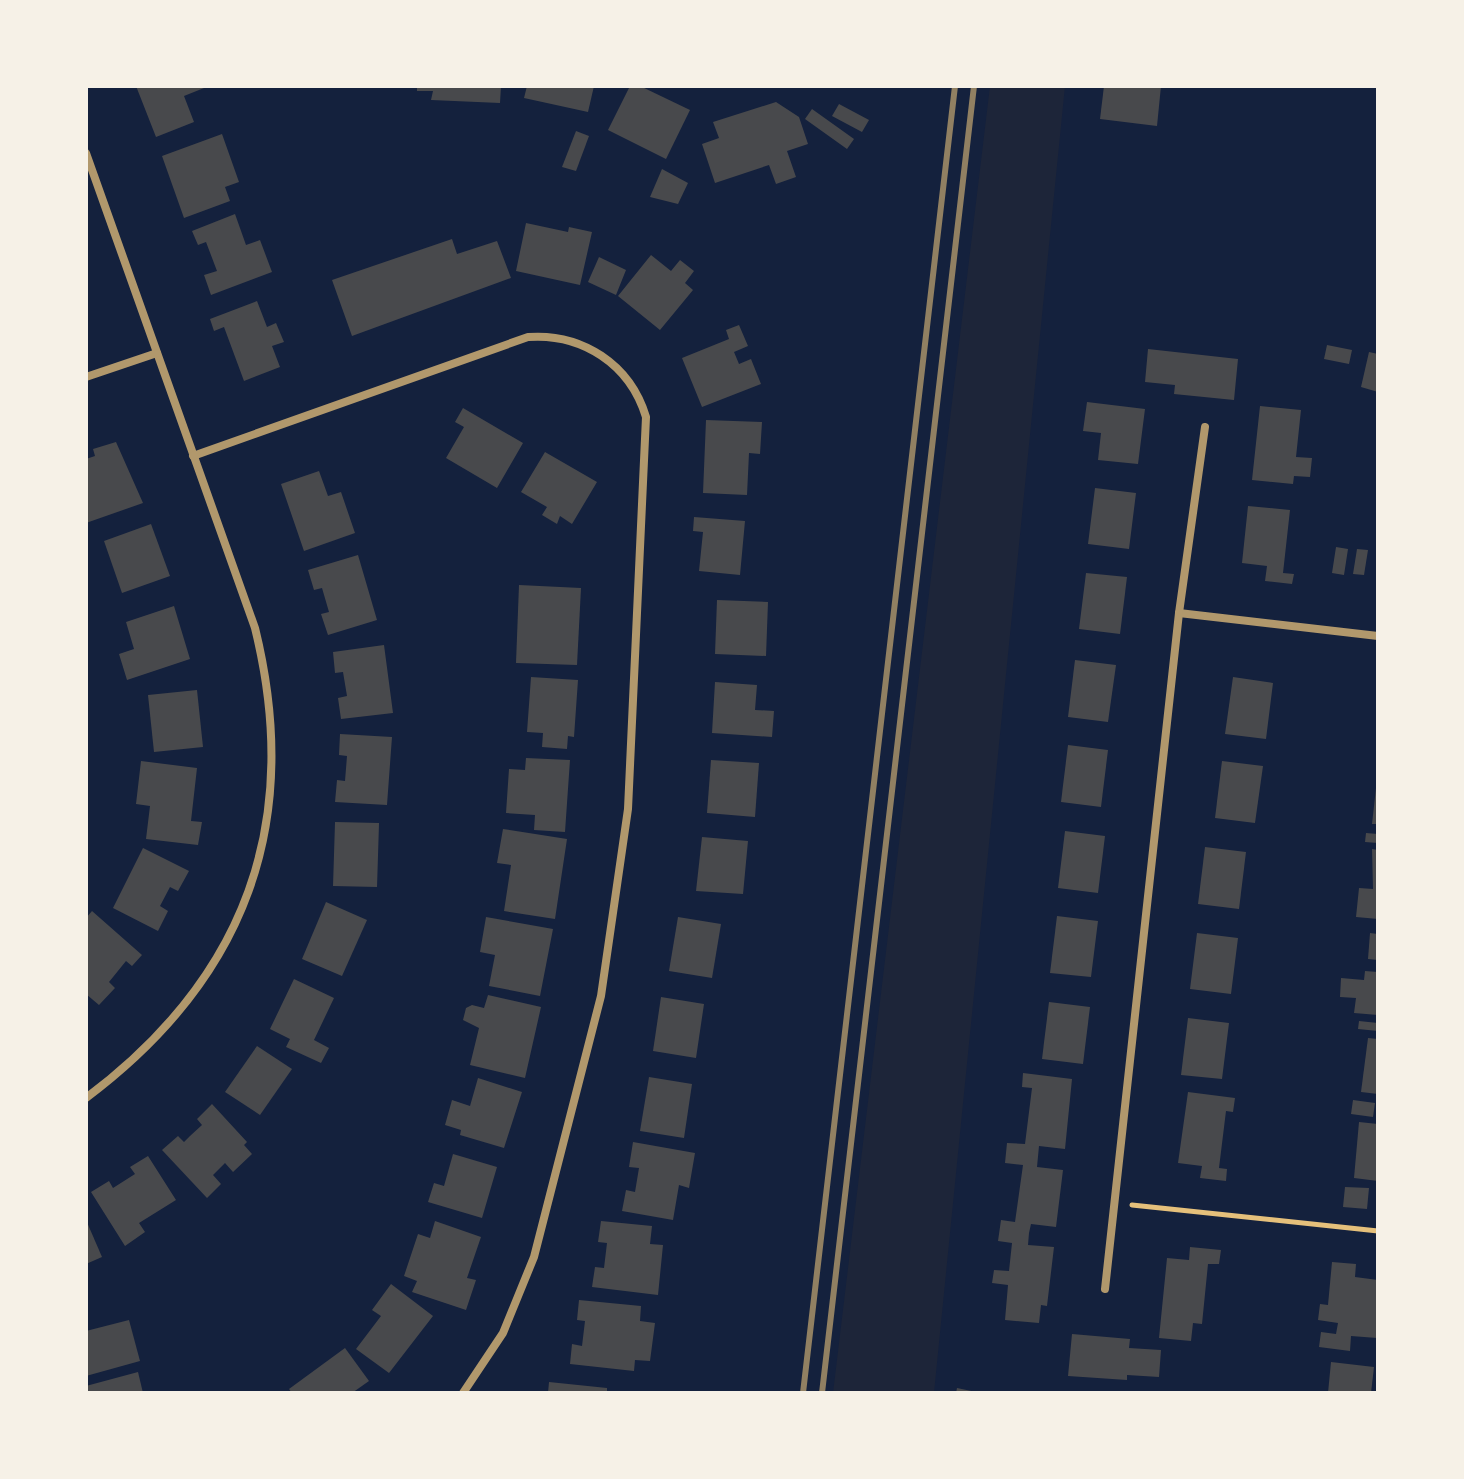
<svg xmlns="http://www.w3.org/2000/svg" width="1464" height="1479" font-family="Arial,sans-serif">
<style>
.green{fill:#1d2539}
.building{fill:#48494c}
.lines{fill:none;stroke-linecap:round;stroke-linejoin:round}
.path{stroke:#e5c07b;stroke-width:5}
.minor{stroke:#b1986c;stroke-width:8}
.rail{stroke:#918062;stroke-width:6}
</style>
<rect width="100%" height="100%" fill="#14213d"/>
<!-- green -->
<path class="green" d="M990,86h75l-131,1307h-101z"/>
<!-- building -->
<g class="building">
<path d="M136,86h73l-25,10 10,26 -38,15z"/>
<path d="M417,86h84l-1,17 -69,-3 2,-9h-16z"/>
<path d="M527,86h67l-6,26 -64,-14z"/>
<path d="M630,86h10l50,24 -24,49 -58,-29z"/>
<path d="M1104,86h57l-4,40 -57,-7z"/>
<path d="M776,102l23,15 9,27 -21,7 9,26 -20,7 -7,-19 -54,18 -13,-39 17,-6 -6,-16z"/>
<path d="M839,104l30,16 -7,12 -30,-16z"/>
<path d="M812,109l42,30 -7,10 -42,-30z"/>
<path d="M576,131l13,5 -13,35 -14,-4z"/>
<path d="M222,134l17,48 -14,5 5,14 -46,17 -22,-62z"/>
<path d="M662,169l26,14 -10,21 -28,-7z"/>
<path d="M235,214l11,31 14,-5 12,32 -61,23 -7,-20 13,-4 -11,-29 -8,3 -6,-14z"/>
<path d="M526,223l42,9 1,-5 23,5 -12,53 -64,-14z"/>
<path d="M452,239l5,15 40,-13 14,37 -159,58 -20,-56z"/>
<path d="M651,255l20,16 9,-11 14,11 -9,12 8,7 -33,40 -42,-34z"/>
<path d="M599,257l27,13 -10,25 -28,-13z"/>
<path d="M257,301l10,26 9,-4 8,19 -12,4 8,21 -36,14 -20,-54 -10,4 -4,-12z"/>
<path d="M739,325l9,21 -14,6 5,12 12,-5 10,25 -59,23 -20,-49 47,-19 -3,-9z"/>
<path d="M1327,345l25,5 -3,14 -25,-5z"/>
<path d="M1148,349l90,10 -4,41 -60,-6 1,-9 -30,-3z"/>
<path d="M1369,352l9,2v38l-17,-5z"/>
<path d="M1087,402l58,7 -7,55 -40,-4 3,-27 -18,-2z"/>
<path d="M1260,406l41,4 -5,47 16,1 -2,19 -16,-1 -1,8 -41,-4z"/>
<path d="M463,408l60,35 -26,45 -51,-30 18,-31 -9,-5z"/>
<path d="M706,420l56,2 -2,32 -11,-1 -2,42 -44,-2z"/>
<path d="M116,442l27,61 -57,20v-64l9,-3 -2,-7z"/>
<path d="M545,452l52,30 -25,42 -12,-8 -3,8 -15,-9 5,-8 -26,-15z"/>
<path d="M319,471l9,25 13,-4 14,41 -51,18 -23,-67z"/>
<path d="M1095,488l41,5 -7,56 -41,-5z"/>
<path d="M1248,506l42,4 -7,63 11,1 -2,10 -27,-3 2,-15 -25,-3z"/>
<path d="M694,517l51,4 -5,54 -41,-4 4,-39 -10,-1z"/>
<path d="M151,524l19,52 -48,17 -18,-52z"/>
<path d="M1336,547l12,2 -4,26 -12,-2z"/>
<path d="M1357,549l11,1 -4,25 -11,-1z"/>
<path d="M358,555l19,65 -49,15 -7,-21 8,-2 -7,-24 -8,2 -6,-20z"/>
<path d="M1086,573l41,4 -7,57 -41,-5z"/>
<path d="M519,585l62,3 -4,77 -61,-2z"/>
<path d="M717,600l51,2 -2,54 -51,-2z"/>
<path d="M174,606l16,53 -63,21 -8,-26 15,-5 -8,-27z"/>
<path d="M384,645l9,68 -52,6 -3,-21 9,-2 -4,-24 -8,1 -2,-21z"/>
<path d="M1075,660l41,5 -8,57 -40,-5z"/>
<path d="M531,677l47,3 -4,57 -6,-1 -1,13 -25,-2 1,-14 -16,-1z"/>
<path d="M1233,677l40,6 -7,56 -41,-5z"/>
<path d="M715,682l42,3 -2,25 19,1 -2,26 -60,-4z"/>
<path d="M197,690l6,57 -49,5 -6,-57z"/>
<path d="M340,734l52,3 -5,68 -52,-3 2,-22 8,1 2,-25 -8,-1z"/>
<path d="M1068,745l40,5 -7,57 -40,-5z"/>
<path d="M526,758l44,2 -5,72 -31,-2 1,-15 -29,-2 3,-44 16,1z"/>
<path d="M711,760l48,3 -4,54 -48,-4z"/>
<path d="M141,761l56,7 -6,53 11,1 -4,23 -52,-6 4,-33 -14,-2z"/>
<path d="M1222,761l41,5 -8,57 -40,-5z"/>
<path d="M1376,788h2v36h-6z"/>
<path d="M335,822l44,1 -2,64 -44,-1z"/>
<path d="M503,829l64,10 -12,80 -51,-8 7,-46 -14,-2z"/>
<path d="M1065,831l40,5 -7,57 -40,-5z"/>
<path d="M1366,833l12,1v9l-13,-1z"/>
<path d="M702,837l46,4 -5,53 -47,-3z"/>
<path d="M1205,847l41,5 -7,57 -41,-5z"/>
<path d="M143,848l46,23 -11,20 -8,-4 -10,19 8,5 -10,20 -45,-23z"/>
<path d="M1372,849l6,1v69l-22,-2 3,-29 14,1z"/>
<path d="M326,902l41,18 -25,56 -40,-17z"/>
<path d="M92,911l50,44 -10,11 -6,-5 -17,21 6,6 -16,17 -13,-11v-76z"/>
<path d="M1057,916l41,5 -7,56 -41,-4z"/>
<path d="M486,917l67,12 -13,67 -51,-10 6,-31 -15,-3z"/>
<path d="M678,917l43,7 -9,54 -43,-7z"/>
<path d="M1197,933l41,5 -7,56 -41,-5z"/>
<path d="M1370,933l8,1v26l-10,-1z"/>
<path d="M1365,971l13,1v43l-24,-2 2,-15 -16,-1 1,-19 23,2z"/>
<path d="M294,979l40,19 -20,42 15,8 -8,15 -35,-16 4,-8 -20,-10z"/>
<path d="M488,995l53,12 -16,71 -55,-13 9,-37 -16,-8 3,-12 6,-3 12,3z"/>
<path d="M661,997l43,7 -8,54 -43,-7z"/>
<path d="M1049,1002l41,5 -7,57 -41,-5z"/>
<path d="M1188,1018l41,5 -7,56 -41,-4z"/>
<path d="M1359,1021l19,2v8l-20,-2z"/>
<path d="M1368,1038l10,1v55l-17,-2z"/>
<path d="M257,1046l35,23 -32,46 -35,-23z"/>
<path d="M1023,1073l49,6 -7,70 -26,-3 -2,21 26,3 -7,57 -25,-3 -2,9 -1,12 26,2 -7,59 -6,-1 -2,18 -34,-3 3,-35 -16,-2 2,-13 15,1 3,-28 -14,-2 3,-21 14,2 8,-57 -18,-2 2,-20 18,1 7,-56 -10,-1z"/>
<path d="M649,1077l43,7 -8,54 -44,-7z"/>
<path d="M478,1078l44,14 -18,56 -44,-13 1,-5 -16,-5 7,-25 18,6z"/>
<path d="M1188,1092l47,6 -2,14 -7,-1 -7,57 8,1 -1,12 -26,-3 2,-12 -24,-3z"/>
<path d="M1353,1100l22,3 -2,14 -22,-3z"/>
<path d="M212,1104l35,38 -3,3 8,9 -19,18 -8,-9 -12,12 8,9 -14,14 -45,-48 16,-14 6,6 6,-6 12,-11 -5,-6z"/>
<path d="M1359,1122l19,2v57l-24,-3z"/>
<path d="M633,1142l62,11 -6,35 -10,-3 -6,35 -51,-9 4,-21 9,2 4,-24 -10,-1z"/>
<path d="M453,1154l44,13 -15,51 -54,-16 6,-19 10,3z"/>
<path d="M148,1156l28,44 -37,23 6,9 -20,14 -34,-54 18,-11 4,7 22,-14 -5,-7z"/>
<path d="M1345,1187l24,1 -2,21 -24,-2z"/>
<path d="M86,1220l16,37 -16,7z"/>
<path d="M435,1221l46,16 -14,41 9,2 -10,30 -54,-18 5,-11 -13,-5 14,-42 12,4z"/>
<path d="M601,1221l51,5 -2,18 13,1 -5,50 -66,-8 3,-20 9,1 3,-25 -9,-1z"/>
<path d="M1190,1247l31,3 -2,14h-11l-6,60 -9,-1 -2,18 -32,-3 8,-80 22,2z"/>
<path d="M1332,1262l24,2 -1,13 23,3 -1,58 -26,-2 -1,15 -31,-4 2,-15 15,2 2,-11 -20,-3 2,-16 8,1z"/>
<path d="M391,1284l42,32 -44,57 -33,-24 25,-33 -9,-6z"/>
<path d="M579,1300l62,6 -1,15 15,2 -5,38 -15,-1 -1,11 -64,-7 2,-20 10,2 3,-25 -8,-1z"/>
<path d="M129,1320l11,41 -54,15v-45z"/>
<path d="M1072,1334l58,5 -1,9 32,2 -2,27 -32,-2v5l-59,-4z"/>
<path d="M345,1348l24,33 -17,12h-60l-3,-4z"/>
<path d="M1331,1362l43,5 -3,26h-43z"/>
<path d="M138,1372l5,21h-56l-1,-7z"/>
<path d="M549,1382l58,6v5h-59z"/>
<path d="M957,1388l19,4v1h-20z"/>
</g>
<g class="lines">
<!-- path -->
<path class="path" d="M1132,1205l246,26"/>
<!-- minor -->
<g class="minor">
<path d="M86,153l169,475c48,195 -9,350 -169,470"/>
<path d="M86,377l71,-24"/>
<path d="M1205,427l-26,186 199,23"/>
<path d="M193,456l335,-119c54,-4 102,27 118,80l-18,392 -27,187 -67,261 -31,76 -40,60"/>
<path d="M1105,1289l74,-676"/>
</g>
<!-- rail -->
<g class="rail">
<path d="M803,1393l152,-1307"/>
<path d="M822,1393l152,-1307"/>
</g>
</g>
<!-- border -->
<rect width="1464" height="1479" fill="none" stroke="#f6f1e7" stroke-width="176"/>
</svg>
